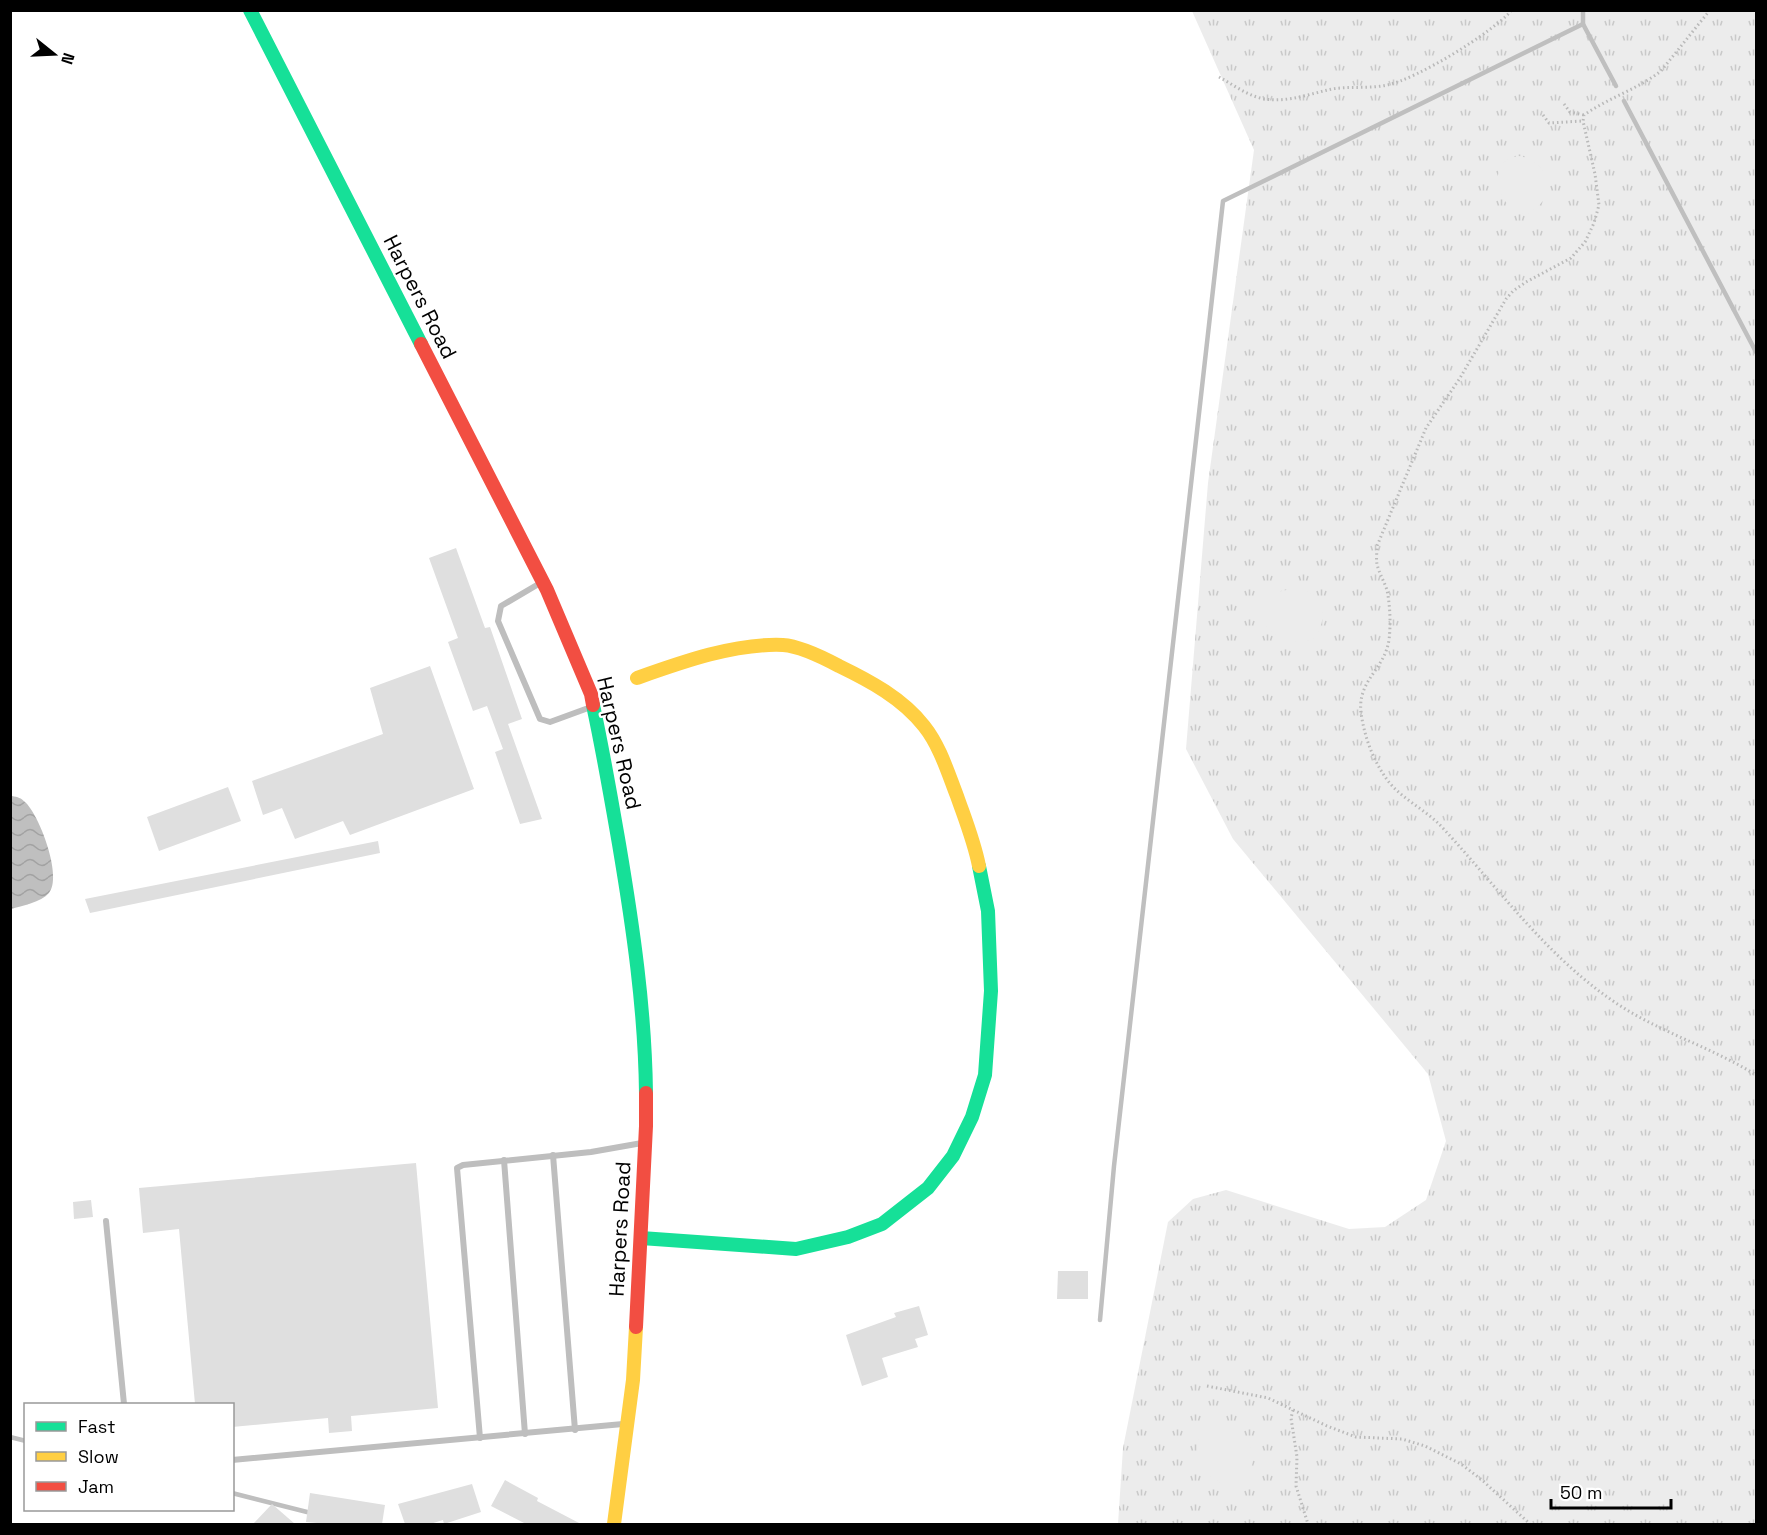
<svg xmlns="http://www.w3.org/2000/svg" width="1767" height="1535" font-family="'Space Grotesk',sans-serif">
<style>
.grass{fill:url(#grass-tufts)}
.pitch{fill:#ececec}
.water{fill:url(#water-waves)}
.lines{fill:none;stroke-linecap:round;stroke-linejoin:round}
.stream{stroke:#bfbfbf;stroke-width:4.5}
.building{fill:#dfdfdf}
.path{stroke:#b9b9b9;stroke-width:3;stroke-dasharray:1.5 3;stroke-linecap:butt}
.lane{stroke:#bebebe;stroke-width:6}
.fast{stroke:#16e098;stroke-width:14}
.slow{stroke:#ffcf43;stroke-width:14}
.jam{stroke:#f24e42;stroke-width:14}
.labels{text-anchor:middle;stroke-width:4.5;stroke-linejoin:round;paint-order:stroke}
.street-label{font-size:21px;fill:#000;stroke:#fff}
</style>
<defs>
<pattern id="grass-tufts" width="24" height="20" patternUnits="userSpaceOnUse" patternTransform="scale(1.5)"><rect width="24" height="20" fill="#ececec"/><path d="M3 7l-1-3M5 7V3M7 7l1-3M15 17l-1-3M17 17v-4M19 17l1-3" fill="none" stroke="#c9c9c9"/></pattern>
<pattern id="water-waves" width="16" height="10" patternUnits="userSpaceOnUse" patternTransform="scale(1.5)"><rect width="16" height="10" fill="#bfbfbf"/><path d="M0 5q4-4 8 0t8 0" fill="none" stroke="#a2a2a2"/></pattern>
</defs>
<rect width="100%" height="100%" fill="#fff"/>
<!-- grass -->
<path class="grass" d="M1192,11h564v1513h-638l5,-76 45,-226 25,-23 33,-9 123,39 36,-2 41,-27 20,-59 -18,-67 -195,-235 -47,-90 22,-266 46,-333z"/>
<!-- pitch -->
<g class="pitch">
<path d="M1519,156c34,6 39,43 8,58 -31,-3 -43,-54 -8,-58z"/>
<path d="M1291,589c9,1 20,2 26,9 5,8 7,18 4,27 -9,42 -87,-2 -53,-31z"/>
<path d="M1220,1426c8,1 15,2 22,7 10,9 15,33 5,44 -30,32 -79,-44 -27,-51z"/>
</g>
<!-- water -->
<path class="water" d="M12,796c6,1 9,2 13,6 14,12 38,75 24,91 -8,9 -27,13 -38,16l-1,-112z"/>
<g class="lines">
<!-- stream -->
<g class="stream">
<path d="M1583,10v14l33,62"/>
<path d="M1624,101l132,251"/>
<path d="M1100,1320l14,-154 109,-965 360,-177"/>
<path d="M10,1437l16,4"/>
<path d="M232,1493l79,20"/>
</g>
</g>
<!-- building -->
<g class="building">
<path d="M456,548l29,80 5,-1 32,92 -14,5 34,95 -22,5 -25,-72 8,-3 -16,-43 -14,5 -25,-69 10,-4 -29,-80z"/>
<path d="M430,666l44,123 -124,46 -7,-14 -48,18 -13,-31 -19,7 -11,-34 131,-47 -13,-46z"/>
<path d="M228,787l13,34 -82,30 -12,-34z"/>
<path d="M378,841l2,12 -290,60 -5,-14z"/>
<path d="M416,1163l22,245 -87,8 1,15 -23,2 -1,-15 -96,9v-23h-37l-16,-175 -36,4 -4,-45z"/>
<path d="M91,1200l2,17 -19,2 -1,-17z"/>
<path d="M1058,1271h30v28h-31z"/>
<path d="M919,1306l9,29 -13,4 3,8 -36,11 6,19 -26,9 -16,-51 50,-18 -2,-4z"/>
<path d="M505,1480l33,18 -1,3 44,23h-55l-35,-18z"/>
<path d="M472,1484l9,28 -37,12 -1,-4 -13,4h-25l-7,-20z"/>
<path d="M310,1493l75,12 -3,19h-54l-22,-2z"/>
<path d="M272,1504l23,20h-42z"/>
</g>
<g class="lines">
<!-- path -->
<g class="path">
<path d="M1710,10l-49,61c-23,18 -53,27 -77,44l-1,6 12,53 4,31 -5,18 -9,19 -14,16 -45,24 -13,9 -7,8 -46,79 -34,50 -49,118c0,6 -1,13 0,18 2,9 7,17 10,26 3,15 4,34 2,50 -5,32 -35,41 -27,79 4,22 12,43 26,62 13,17 36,28 52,44 58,62 107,133 179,180 43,28 94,43 137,70"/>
<path d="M1219,77c13,7 26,17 41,21 24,6 49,-4 72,-9 18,-3 37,0 55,-4 30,-6 105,-52 125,-75"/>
<path d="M1564,104l6,8 14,3"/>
<path d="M1543,115l6,8 33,-2"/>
<path d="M1207,1386l61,12 59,28 29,11 46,2 23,7 36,18 21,16 48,44"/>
<path d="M1293,1410l-2,8 6,39 -1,29 12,38"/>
</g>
<!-- lane -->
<g class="lane">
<path d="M542,582l-41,24 -3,15 42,98 10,3 41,-15"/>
<path d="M553,1155l22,275"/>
<path d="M504,1160l21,274"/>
<path d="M106,1221l18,183"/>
<path d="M480,1438l-23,-270 6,-3 128,-13 51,-9"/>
<path d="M232,1460l391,-36"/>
</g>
<!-- fast -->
<g class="fast">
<path d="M250,10l171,334"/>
<path d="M593,705c10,46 18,93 26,139 14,83 26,165 27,249"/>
<path d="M641,1238l155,11 52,-12 34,-13 46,-36 25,-32 19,-39 13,-42 6,-84 -3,-80 -9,-45"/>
</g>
<!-- slow -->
<g class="slow">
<path d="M637,678c45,-16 98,-35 146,-33 17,1 41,13 56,21 31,15 63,32 85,60 16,20 24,47 33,70 8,23 17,45 22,70"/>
<path d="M614,1524l19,-144 3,-53"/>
</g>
<!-- jam -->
<g class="jam">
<path d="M421,344l126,246 44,104 2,11"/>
<path d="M636,1327l10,-201v-33"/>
</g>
</g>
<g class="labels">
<!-- street labels -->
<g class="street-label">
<text transform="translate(420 297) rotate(63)" y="7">Harpers Road</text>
<text transform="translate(619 743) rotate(77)" y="7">Harpers Road</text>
<text transform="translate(620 1229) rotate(-87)" y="7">Harpers Road</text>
</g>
</g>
<!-- border -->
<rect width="1767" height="1535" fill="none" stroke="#000000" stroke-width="24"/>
<!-- legend -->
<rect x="24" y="1403" width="210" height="108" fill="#ffffff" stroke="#999999" stroke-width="1.5"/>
<rect x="36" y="1422" width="30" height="9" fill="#16e098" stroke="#999999" stroke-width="1.5"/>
<text x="78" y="1433" font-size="18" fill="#000000">Fast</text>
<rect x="36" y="1452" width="30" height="9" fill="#ffcf43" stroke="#999999" stroke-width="1.5"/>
<text x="78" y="1463" font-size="18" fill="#000000">Slow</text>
<rect x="36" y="1482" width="30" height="9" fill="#f24e42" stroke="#999999" stroke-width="1.5"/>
<text x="78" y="1493" font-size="18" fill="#000000">Jam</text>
<!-- north arrow -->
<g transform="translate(54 54) rotate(108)" stroke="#ffffff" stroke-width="4.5" paint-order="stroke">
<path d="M0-4.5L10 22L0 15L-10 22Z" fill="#000000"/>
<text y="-9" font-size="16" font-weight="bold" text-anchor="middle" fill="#000000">N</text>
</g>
<!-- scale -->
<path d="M1551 1499v9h120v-9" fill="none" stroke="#000000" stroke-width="3"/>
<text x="1560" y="1499" font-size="18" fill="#000000" stroke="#ffffff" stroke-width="4.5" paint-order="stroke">50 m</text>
</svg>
